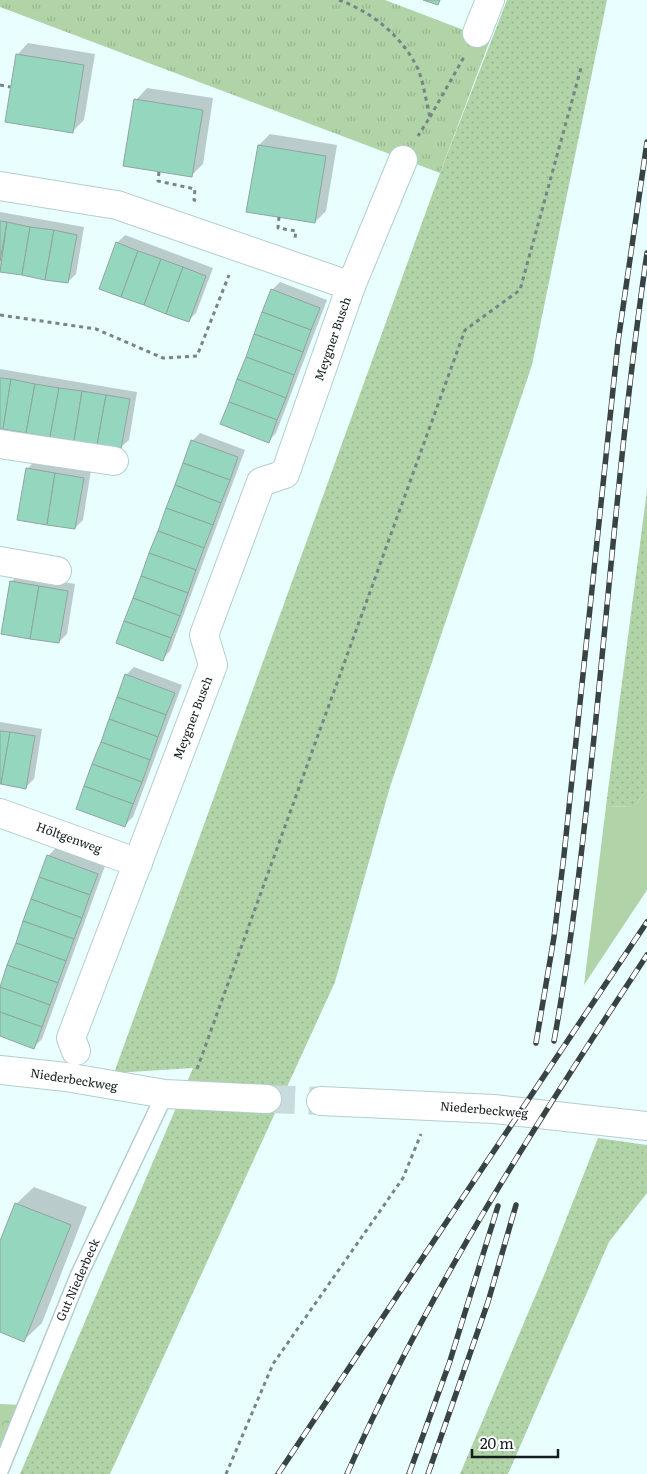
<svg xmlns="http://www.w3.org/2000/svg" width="647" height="1474" font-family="Literata,serif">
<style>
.grass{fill:#b0d4a7}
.forest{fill:url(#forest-crowns)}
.park{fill:url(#park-tufts)}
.garden{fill:url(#garden-dots)}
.shadow{fill:#0003}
.building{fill:#94d7be;stroke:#90a59d}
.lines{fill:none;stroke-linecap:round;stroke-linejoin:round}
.street-tunnel{stroke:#c9dcdd;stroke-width:28;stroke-dasharray:28 14;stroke-linecap:butt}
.lane-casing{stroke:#b4cdce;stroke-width:19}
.street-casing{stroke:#b4cdce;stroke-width:30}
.path{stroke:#768586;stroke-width:3;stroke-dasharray:4 4;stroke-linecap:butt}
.lane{stroke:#fff;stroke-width:16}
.street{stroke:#fff;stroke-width:28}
.rail-casing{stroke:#384344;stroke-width:5.5}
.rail{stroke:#fff;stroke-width:4;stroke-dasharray:11;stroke-linecap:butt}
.labels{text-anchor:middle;stroke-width:4;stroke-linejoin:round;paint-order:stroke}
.street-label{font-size:12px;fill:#151e1f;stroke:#fff}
</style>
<defs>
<pattern id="forest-crowns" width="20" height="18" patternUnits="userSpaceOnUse" patternTransform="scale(1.25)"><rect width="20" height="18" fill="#b0d4a7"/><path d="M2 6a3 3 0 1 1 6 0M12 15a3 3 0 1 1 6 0" fill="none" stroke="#96b68f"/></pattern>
<pattern id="park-tufts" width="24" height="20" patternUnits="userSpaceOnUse" patternTransform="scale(1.25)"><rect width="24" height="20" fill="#b0d4a7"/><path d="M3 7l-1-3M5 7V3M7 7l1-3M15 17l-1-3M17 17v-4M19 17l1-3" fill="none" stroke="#96b68f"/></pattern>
<pattern id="garden-dots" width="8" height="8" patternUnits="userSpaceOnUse" patternTransform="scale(1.25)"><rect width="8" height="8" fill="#b0d4a7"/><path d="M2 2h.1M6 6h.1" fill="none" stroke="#96b68f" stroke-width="1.8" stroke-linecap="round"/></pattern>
</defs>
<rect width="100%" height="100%" fill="#e9feff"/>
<!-- grass -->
<path class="grass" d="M647,789v101l-63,95 22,-179 28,1z"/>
<!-- forest -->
<path class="forest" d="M0,1404l23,1 -23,53z"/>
<!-- park -->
<path class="park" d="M0,0h385l105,40 -50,133 -440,-166z"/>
<!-- garden -->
<g class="garden">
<path d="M507,0h100l-75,365 -142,422 -55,195 -225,492h-90l173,-406 -79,5 326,-900z"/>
<path d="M647,490v299l-13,18 -28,-1z"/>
<path d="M598,1138l49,7v48l-38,49 -101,232h-48l85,-201z"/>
</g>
<!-- shadow -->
<g class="shadow">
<path d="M28,43l67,11 -11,66 -11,11 -56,-76z"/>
<path d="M147,88l66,10 -10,66 -12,12 -55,-76z"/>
<path d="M270,134l67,11 -11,66 -11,11 -56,-77z"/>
<path d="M0,212l84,15 -8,47 -8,8 -68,-12z"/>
<path d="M125,235l88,33 -17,45 -8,8 -71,-78z"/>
<path d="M280,282l47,18 -51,133 -7,8 3,-151z"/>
<path d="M0,369l137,23 -8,48 -8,7 -121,-20z"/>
<path d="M200,433l45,17 -75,201 -8,8 30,-218z"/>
<path d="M35,461l56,9 -8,50 -8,8 -48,-59z"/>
<path d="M19,574l56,10 -8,50 -8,8 -48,-60z"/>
<path d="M134,667l48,18 -49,132 -8,8 1,-150z"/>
<path d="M0,722l42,7 -8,50 -8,8 -26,-4z"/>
<path d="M56,848l49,18 -63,173 -8,8 -34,-12v-46l48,-133z"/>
<path d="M34,1187l53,20 -45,116 -18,17 -24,-9v-87l16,-40z"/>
</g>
<!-- building -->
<g class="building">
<path d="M423,0h17l-2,5z"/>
<path d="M16,54l68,11 -11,68 -68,-11z"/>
<path d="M134,99l69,11 -11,67 -69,-11z"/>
<path d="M258,145l68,11 -11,67 -69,-11z"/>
<path d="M0,221l7,1 -7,39z"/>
<path d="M7,222l23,5 -8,48 -22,-3z"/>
<path d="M30,227l24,3 -9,50 -23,-5z"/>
<path d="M54,230l23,5 -9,48 -23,-3z"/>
<path d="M116,242l22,9 -17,46 -22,-8z"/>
<path d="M138,251l23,8 -17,46 -23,-8z"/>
<path d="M161,259l22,8 -17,47 -22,-9z"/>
<path d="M183,267l23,9 -17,46 -23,-8z"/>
<path d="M271,289l49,19 -9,22 -49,-18z"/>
<path d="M262,312l49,18 -8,22 -49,-18z"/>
<path d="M254,334l49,18 -9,23 -48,-18z"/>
<path d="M246,357l48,18 -8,23 -49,-19z"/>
<path d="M0,378l11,1 -8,50h-3z"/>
<path d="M11,379l24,5 -9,49 -23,-4z"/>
<path d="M237,379l49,19 -9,22 -48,-18z"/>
<path d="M35,384l24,4 -9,49 -24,-4z"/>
<path d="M59,388l23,3 -8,50 -24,-4z"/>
<path d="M82,391l24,4 -9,50 -23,-4z"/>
<path d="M106,395l24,4 -9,50 -24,-4z"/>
<path d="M229,402l48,18 -8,23 -49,-19z"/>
<path d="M191,440l47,17 -8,23 -47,-17z"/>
<path d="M183,463l47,17 -9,23 -46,-18z"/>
<path d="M26,468l29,5 -8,52 -30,-5z"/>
<path d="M55,473l29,5 -9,51 -28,-4z"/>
<path d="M175,485l46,18 -8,22 -47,-17z"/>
<path d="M166,508l47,17 -9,23 -46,-17z"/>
<path d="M158,531l46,17 -8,22 -47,-17z"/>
<path d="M149,553l47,17 -8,23 -47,-17z"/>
<path d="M141,576l47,17 -8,23 -47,-18z"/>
<path d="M10,581l29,5 -9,53 -29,-5z"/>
<path d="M39,586l29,5 -9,52 -29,-4z"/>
<path d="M133,598l47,18 -9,22 -47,-17z"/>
<path d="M124,621l47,17 -8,23 -47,-18z"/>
<path d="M125,674l50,19 -9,22 -49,-18z"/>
<path d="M117,697l49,18 -8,22 -49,-18z"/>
<path d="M109,719l49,18 -8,23 -49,-18z"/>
<path d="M0,731l10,1 -9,52h-1z"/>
<path d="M10,732l25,4 -9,53 -25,-5z"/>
<path d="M101,742l49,18 -8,22 -50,-18z"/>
<path d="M92,764l50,18 -9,22 -49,-18z"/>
<path d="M84,786l49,18 -8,23 -49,-18z"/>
<path d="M47,855l51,19 -8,21 -51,-18z"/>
<path d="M39,877l51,18 -8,23 -51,-19z"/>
<path d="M31,899l51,19 -8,21 -51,-18z"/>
<path d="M23,921l51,18 -8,22 -50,-18z"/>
<path d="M16,943l50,18 -8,22 -51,-18z"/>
<path d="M7,965l51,18 -8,22 -50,-18z"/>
<path d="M0,987l50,18 -8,22 -42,-15z"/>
<path d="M0,1012l42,15 -8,22 -34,-13z"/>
<path d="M15,1203l56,22 -47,117 -24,-10v-91z"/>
</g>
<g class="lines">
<!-- street-tunnel -->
<path class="street-tunnel" d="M267,1099l54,2"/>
<!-- lane casing -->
<g class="lane-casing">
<path id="lane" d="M0,1470l79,-195 86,-181"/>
</g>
<!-- street casing -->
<g class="street-casing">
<g id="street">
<path d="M477,33l13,-33"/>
<path d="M0,186l117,19 234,81 -66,188 -24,8 -57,153 9,30 -142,373 5,13"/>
<path d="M351,286l52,-126"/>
<path d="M0,444l114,17"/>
<path d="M0,561l57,10"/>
<path d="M0,813l138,50"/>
<path d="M0,1070l66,7 99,17 102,5"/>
<path d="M321,1101l173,8 153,17"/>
</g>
</g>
<!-- path -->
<g class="path">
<path d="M339,0c33,12 63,36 79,69 6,15 8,33 12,48l-12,19"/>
<path d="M0,85l10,2"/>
<path d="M430,117l34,-60"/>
<path d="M159,172l-1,9 37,8 -1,11 2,1"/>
<path d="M279,217l-1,11 18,3 -1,7"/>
<path d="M0,315l96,14 67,29 34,-2 32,-81"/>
<path d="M197,1069l268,-739 55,-40 61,-222"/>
<path d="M226,1474l47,-110 130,-186 18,-44"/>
</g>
<!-- lane -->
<use href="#lane" class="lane"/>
<!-- street -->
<use href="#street" class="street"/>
<!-- rail casing -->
<g class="rail-casing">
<g id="rail">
<path d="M554,1041c19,-104 30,-208 41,-313 16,-158 29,-317 52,-475"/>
<path d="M536,1043l18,-106 10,-82 54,-513 29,-200"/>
<path d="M278,1474l369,-552"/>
<path d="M347,1474c81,-184 190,-352 300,-519"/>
<path d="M409,1474l40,-110 49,-158"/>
<path d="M428,1474l60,-172 28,-97"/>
</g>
</g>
<!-- rail -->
<use href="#rail" class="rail"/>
</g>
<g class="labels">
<!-- street labels -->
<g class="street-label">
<text transform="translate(333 339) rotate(-71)" y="4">Meygner Busch</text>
<text transform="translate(193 718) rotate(-69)" y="4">Meygner Busch</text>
<text transform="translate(69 838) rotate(20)" y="4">Höltgenweg</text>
<text transform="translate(74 1080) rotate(9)" y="4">Niederbeckweg</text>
<text transform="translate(484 1110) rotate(5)" y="4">Niederbeckweg</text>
<text transform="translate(78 1280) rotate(-66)" y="4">Gut Niederbeck</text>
</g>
</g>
<!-- scale -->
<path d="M472 1449v8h86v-8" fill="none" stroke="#151e1f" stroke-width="2.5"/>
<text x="480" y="1449" font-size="15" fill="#151e1f" stroke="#ffffff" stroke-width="4" paint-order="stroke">20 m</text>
</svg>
